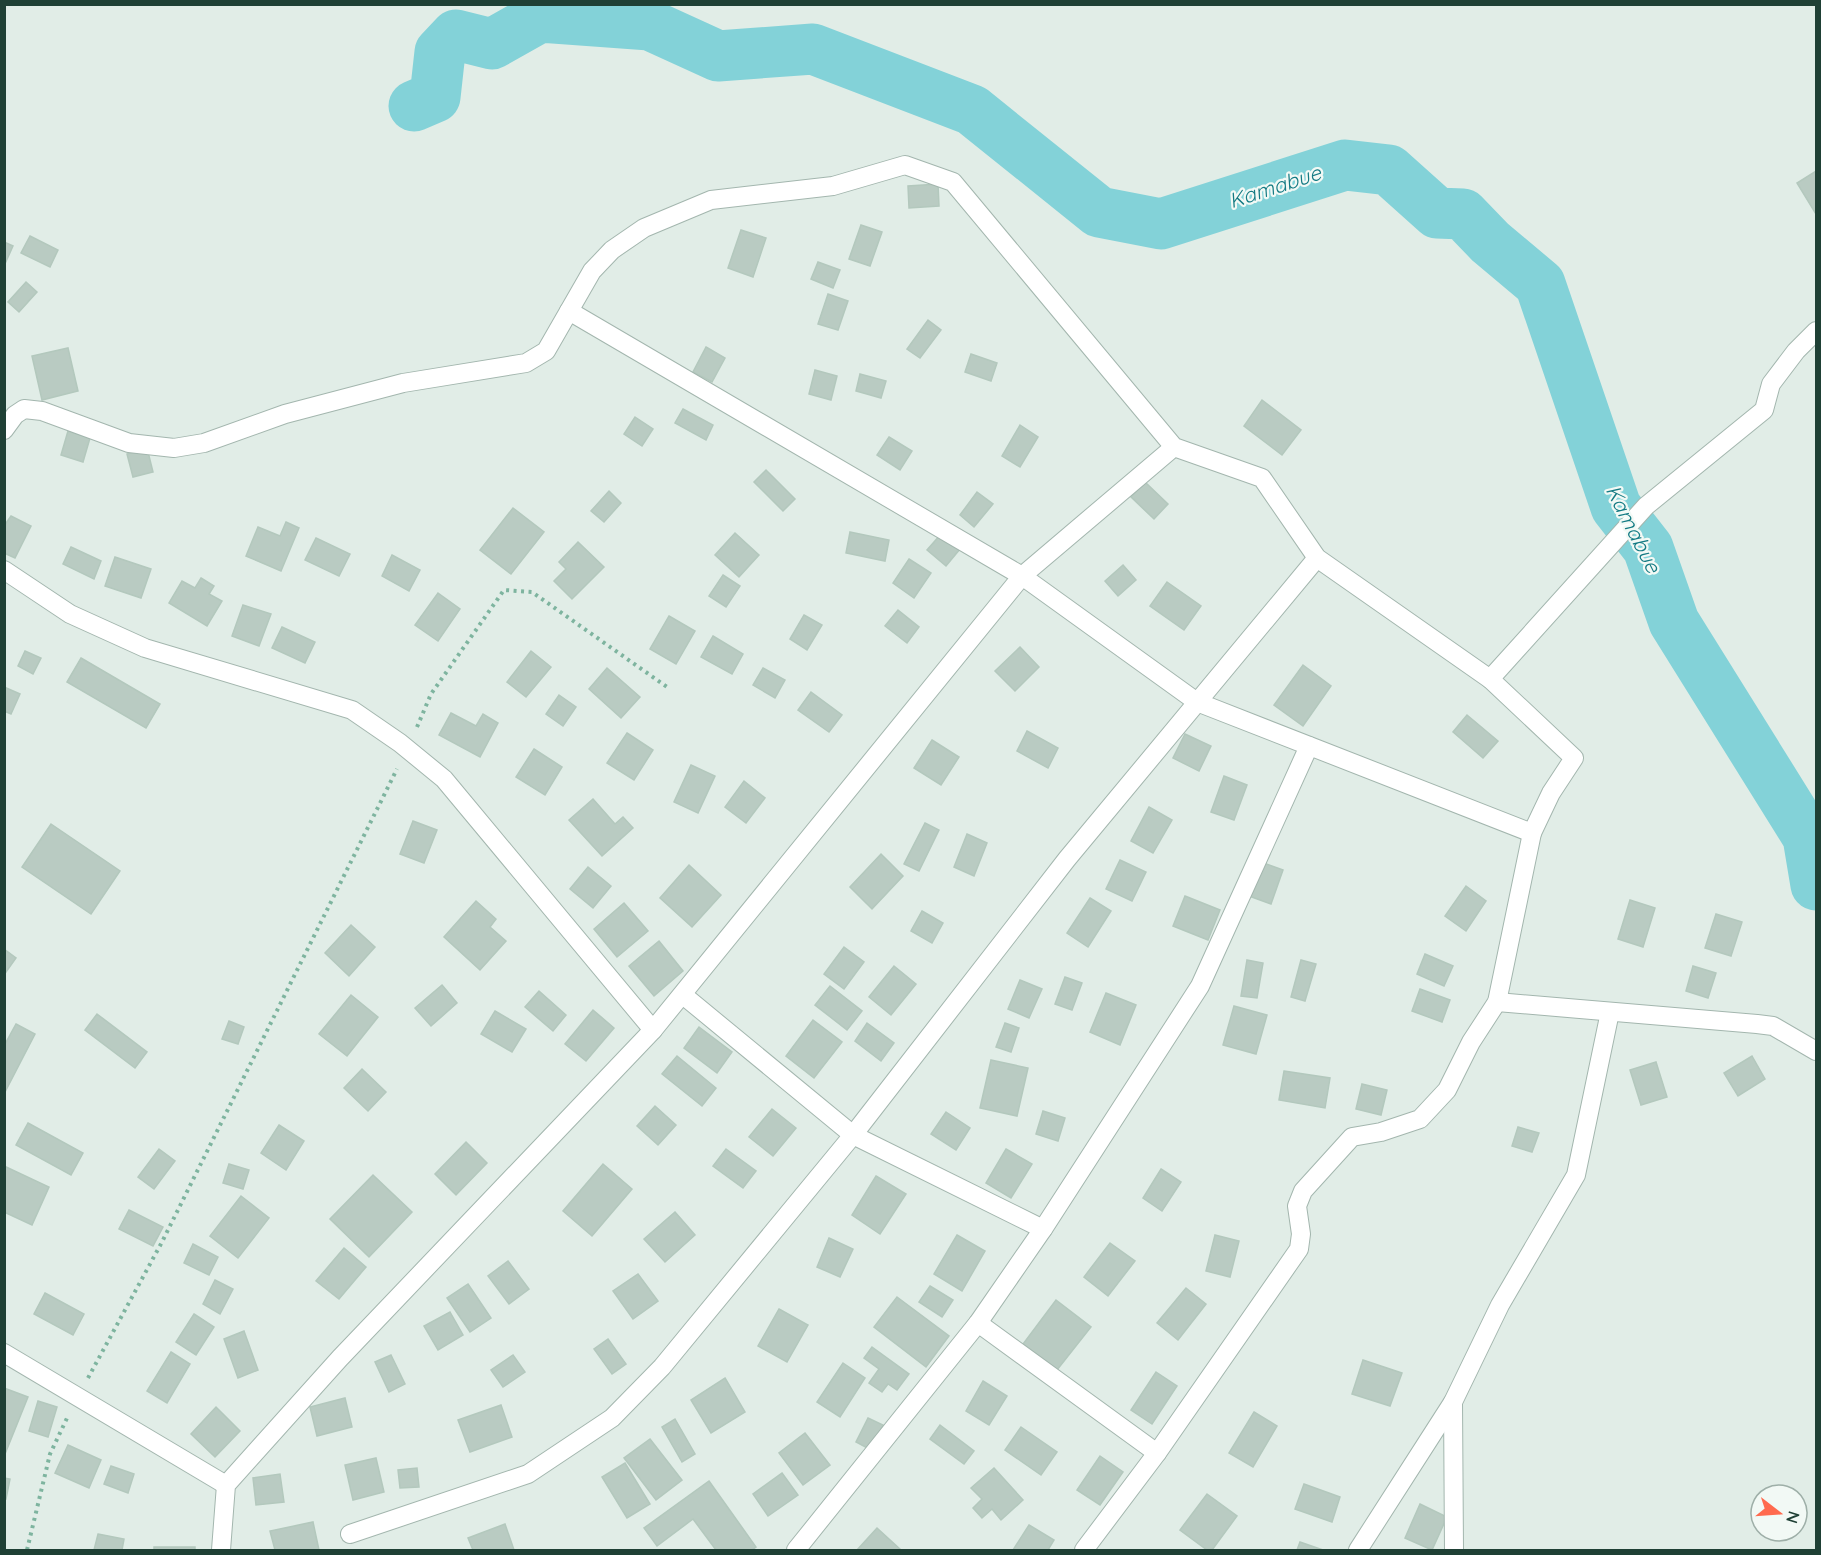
<svg xmlns="http://www.w3.org/2000/svg" width="1821" height="1555" font-family="Quicksand,sans-serif">
<style>
.lines{fill:none;stroke-linecap:round;stroke-linejoin:round}
.river{stroke:#83d2d8;stroke-width:51}
.building{fill:#b9cbc2;stroke:#b3c8bd;stroke-width:1.5}
.minor-casing{stroke:#a3b6ae;stroke-width:20}
.path{stroke:#7eb49f;stroke-width:4;stroke-dasharray:3 4.5;stroke-linecap:butt}
.minor{stroke:#fff;stroke-width:18}
.labels{text-anchor:middle;stroke-width:4.5;stroke-linejoin:round;paint-order:stroke}
.water-label{font-size:21px;font-style:italic;fill:#137a83;stroke:#f2f9f5}
</style>
<rect width="100%" height="100%" fill="#e1ede7"/>
<g class="lines">
<!-- river -->
<path class="river" d="M414,106l21,-9 5,-45 16,-17 36,9 48,-27 110,8 68,31 95,-7 159,61 127,102 62,12 184,-59 44,5 48,43 26,1 27,28 50,42 76,223 32,41 26,74 134,215 8,48"/>
</g>
<!-- building -->
<g class="building">
<path d="M1816,171v43l-19,-31z"/>
<path d="M938,184l1,22 -30,2 -1,-22z"/>
<path d="M861,225l21,7 -12,34 -21,-7z"/>
<path d="M741,230l25,8 -13,39 -25,-9z"/>
<path d="M30,236l28,14 -8,17 -29,-14z"/>
<path d="M4,242l9,4 -9,20z"/>
<path d="M818,262l22,8 -7,18 -22,-9z"/>
<path d="M26,282l11,10 -18,20 -11,-10z"/>
<path d="M828,294l20,7 -10,29 -20,-6z"/>
<path d="M928,320l13,10 -21,28 -13,-9z"/>
<path d="M706,347l19,11 -13,24 -19,-10z"/>
<path d="M68,348l10,43 -36,9 -10,-44z"/>
<path d="M971,354l26,9 -6,18 -26,-9z"/>
<path d="M815,370l22,6 -6,24 -22,-6z"/>
<path d="M860,374l26,7 -5,17 -25,-7z"/>
<path d="M1262,400l39,30 -19,25 -38,-29z"/>
<path d="M683,409l30,16 -7,15 -31,-17z"/>
<path d="M635,417l18,12 -11,17 -18,-12z"/>
<path d="M1020,425l18,12 -18,30 -18,-11z"/>
<path d="M68,431l22,7 -7,24 -22,-7z"/>
<path d="M889,437l23,14 -12,19 -23,-15z"/>
<path d="M147,448l6,24 -20,5 -6,-23z"/>
<path d="M766,470l29,29 -12,12 -29,-29z"/>
<path d="M1145,482l23,22 -14,15 -23,-22z"/>
<path d="M609,491l12,12 -17,19 -13,-11z"/>
<path d="M977,492l16,12 -19,23 -14,-12z"/>
<path d="M513,508l31,24 -33,42 -31,-24z"/>
<path d="M11,516l20,10 -16,32 -11,-5v-27z"/>
<path d="M286,522l13,6 -18,43 -35,-15 12,-29 22,9z"/>
<path d="M850,532l39,8 -4,21 -39,-8z"/>
<path d="M735,533l24,22 -20,22 -24,-22z"/>
<path d="M941,534l19,15 -14,17 -19,-16z"/>
<path d="M316,538l34,16 -11,22 -34,-16z"/>
<path d="M578,542l26,25 -32,32 -18,-18 12,-12 -7,-7z"/>
<path d="M71,547l30,14 -7,18 -31,-15z"/>
<path d="M392,555l28,15 -11,21 -27,-15z"/>
<path d="M115,557l36,12 -10,29 -36,-12z"/>
<path d="M909,559l22,14 -17,25 -21,-15z"/>
<path d="M1123,565l13,15 -18,16 -13,-15z"/>
<path d="M723,575l17,11 -14,21 -17,-11z"/>
<path d="M201,578l13,8 -5,8 13,7 -15,25 -38,-23 13,-22 13,7z"/>
<path d="M1167,582l34,24 -17,24 -34,-24z"/>
<path d="M438,593l22,16 -22,32 -23,-16z"/>
<path d="M243,605l28,9 -12,32 -27,-10z"/>
<path d="M898,610l21,17 -12,16 -22,-17z"/>
<path d="M804,615l18,10 -15,25 -17,-11z"/>
<path d="M669,616l26,15 -19,33 -26,-15z"/>
<path d="M282,627l33,15 -10,21 -33,-15z"/>
<path d="M713,636l30,18 -11,20 -31,-17z"/>
<path d="M1020,647l19,20 -24,24 -20,-20z"/>
<path d="M25,651l16,7 -8,16 -15,-8z"/>
<path d="M531,651l20,16 -25,30 -19,-15z"/>
<path d="M81,658l79,46 -14,24 -79,-46z"/>
<path d="M1303,665l28,21 -28,40 -29,-21z"/>
<path d="M607,668l33,29 -19,21 -32,-29z"/>
<path d="M763,668l22,12 -10,18 -22,-13z"/>
<path d="M4,687l16,7 -9,20 -7,-3z"/>
<path d="M811,692l31,23 -13,17 -31,-22z"/>
<path d="M559,695l17,12 -13,19 -17,-12z"/>
<path d="M451,713l25,13 7,-12 15,9 -18,34 -41,-22z"/>
<path d="M1467,715l31,26 -15,17 -30,-26z"/>
<path d="M1027,731l31,17 -10,20 -31,-17z"/>
<path d="M627,733l26,17 -19,30 -27,-17z"/>
<path d="M1185,734l26,12 -12,25 -26,-13z"/>
<path d="M932,740l27,17 -18,28 -27,-17z"/>
<path d="M534,749l28,18 -17,28 -29,-18z"/>
<path d="M691,765l24,11 -17,37 -24,-11z"/>
<path d="M1224,776l23,9 -13,35 -23,-8z"/>
<path d="M744,781l21,17 -19,25 -21,-16z"/>
<path d="M593,799l22,25 8,-7 10,11 -31,28 -33,-36z"/>
<path d="M1149,807l23,13 -19,33 -22,-12z"/>
<path d="M413,821l24,9 -13,33 -24,-9z"/>
<path d="M925,823l14,7 -20,41 -15,-7z"/>
<path d="M51,824l69,47 -29,43 -69,-47z"/>
<path d="M967,834l20,9 -13,33 -20,-9z"/>
<path d="M881,854l22,22 -31,33 -22,-22z"/>
<path d="M1120,860l26,12 -14,29 -26,-12z"/>
<path d="M1261,862l22,8 -12,34 -22,-8z"/>
<path d="M689,865l32,30 -29,32 -32,-29z"/>
<path d="M588,867l23,19 -18,22 -23,-19z"/>
<path d="M1466,886l20,15 -20,30 -21,-15z"/>
<path d="M1185,896l35,14 -12,30 -35,-14z"/>
<path d="M1090,898l21,13 -23,36 -21,-14z"/>
<path d="M1630,900l25,8 -12,39 -25,-8z"/>
<path d="M476,901l20,18 -6,8 16,14 -26,29 -36,-33z"/>
<path d="M624,903l24,28 -31,26 -23,-28z"/>
<path d="M922,911l21,12 -11,20 -21,-12z"/>
<path d="M1716,914l26,8 -11,34 -26,-8z"/>
<path d="M351,925l24,22 -26,29 -24,-23z"/>
<path d="M659,941l24,30 -29,25 -25,-30z"/>
<path d="M844,947l20,15 -20,27 -20,-15z"/>
<path d="M4,949l12,9 -12,17z"/>
<path d="M1425,954l28,12 -9,20 -27,-12z"/>
<path d="M1247,960l16,3 -6,35 -16,-2z"/>
<path d="M1301,960l15,4 -11,37 -14,-4z"/>
<path d="M894,966l22,18 -25,31 -22,-18z"/>
<path d="M1693,966l23,7 -8,25 -22,-7z"/>
<path d="M1065,977l17,6 -10,27 -17,-6z"/>
<path d="M1020,980l22,9 -13,29 -21,-9z"/>
<path d="M442,985l15,18 -26,23 -16,-18z"/>
<path d="M830,986l32,25 -15,19 -32,-25z"/>
<path d="M1420,989l30,11 -8,22 -30,-11z"/>
<path d="M539,991l27,24 -13,16 -28,-24z"/>
<path d="M1106,993l30,12 -16,40 -30,-13z"/>
<path d="M351,995l27,22 -31,39 -28,-22z"/>
<path d="M1234,1006l33,9 -11,39 -33,-9z"/>
<path d="M593,1010l21,18 -28,33 -21,-17z"/>
<path d="M495,1011l31,18 -14,23 -31,-18z"/>
<path d="M97,1014l50,38 -12,16 -50,-38z"/>
<path d="M813,1020l29,22 -28,36 -28,-22z"/>
<path d="M229,1021l15,6 -6,17 -16,-5z"/>
<path d="M867,1023l27,20 -13,18 -26,-20z"/>
<path d="M1005,1023l14,5 -8,24 -15,-5z"/>
<path d="M16,1024l19,10 -31,60v-48z"/>
<path d="M699,1027l33,25 -15,21 -33,-25z"/>
<path d="M677,1056l39,32 -14,18 -40,-32z"/>
<path d="M1752,1056l13,23 -27,17 -14,-23z"/>
<path d="M991,1060l37,8 -11,48 -37,-8z"/>
<path d="M1656,1062l11,35 -26,8 -11,-35z"/>
<path d="M362,1069l24,23 -18,19 -24,-23z"/>
<path d="M1284,1071l46,7 -5,30 -46,-8z"/>
<path d="M1362,1084l25,6 -6,25 -25,-6z"/>
<path d="M655,1106l21,19 -18,20 -21,-19z"/>
<path d="M772,1109l24,19 -23,28 -24,-19z"/>
<path d="M1043,1111l22,7 -7,23 -22,-7z"/>
<path d="M946,1112l24,16 -14,22 -25,-16z"/>
<path d="M28,1123l55,30 -12,22 -55,-30z"/>
<path d="M279,1125l25,16 -18,29 -25,-17z"/>
<path d="M1518,1127l21,6 -7,19 -20,-6z"/>
<path d="M466,1142l21,21 -31,32 -21,-21z"/>
<path d="M159,1149l16,12 -21,28 -16,-12z"/>
<path d="M726,1149l30,22 -13,17 -30,-22z"/>
<path d="M1006,1149l26,15 -21,34 -25,-15z"/>
<path d="M229,1164l20,6 -6,19 -20,-6z"/>
<path d="M603,1164l29,25 -40,47 -29,-25z"/>
<path d="M4,1166l45,21 -17,38 -28,-13z"/>
<path d="M1161,1169l20,13 -19,29 -19,-13z"/>
<path d="M373,1175l39,37 -43,45 -39,-38z"/>
<path d="M876,1176l30,18 -26,40 -28,-19z"/>
<path d="M241,1196l28,22 -31,40 -28,-22z"/>
<path d="M129,1210l34,17 -10,19 -34,-17z"/>
<path d="M675,1212l20,23 -30,27 -21,-23z"/>
<path d="M957,1235l28,16 -23,40 -28,-17z"/>
<path d="M1215,1235l24,6 -9,36 -24,-6z"/>
<path d="M829,1238l24,11 -13,28 -23,-10z"/>
<path d="M1110,1243l25,18 -27,35 -24,-19z"/>
<path d="M193,1244l25,13 -9,18 -25,-12z"/>
<path d="M344,1248l22,19 -27,32 -23,-18z"/>
<path d="M508,1261l21,28 -20,15 -21,-28z"/>
<path d="M638,1274l20,27 -25,18 -20,-28z"/>
<path d="M215,1280l18,9 -13,25 -17,-10z"/>
<path d="M468,1284l23,34 -21,14 -23,-34z"/>
<path d="M930,1286l23,14 -11,17 -23,-15z"/>
<path d="M1186,1288l20,16 -28,36 -21,-17z"/>
<path d="M45,1293l39,21 -11,21 -39,-21z"/>
<path d="M897,1297l52,39 -23,31 -52,-40z"/>
<path d="M1056,1300l35,27 -34,43 -34,-26z"/>
<path d="M779,1309l29,16 -21,37 -29,-16z"/>
<path d="M450,1312l13,23 -25,15 -14,-24z"/>
<path d="M194,1314l20,13 -18,28 -20,-13z"/>
<path d="M244,1331l14,39 -20,8 -14,-39z"/>
<path d="M608,1339l18,25 -14,10 -18,-25z"/>
<path d="M872,1347l37,27 -12,16 -9,-6 -6,8 -13,-9 10,-14 -15,-11z"/>
<path d="M171,1352l19,12 -23,39 -20,-12z"/>
<path d="M391,1355l14,29 -16,8 -14,-30z"/>
<path d="M513,1355l12,17 -22,15 -12,-17z"/>
<path d="M1363,1360l39,13 -12,33 -38,-12z"/>
<path d="M843,1363l22,15 -25,39 -23,-15z"/>
<path d="M1156,1372l21,14 -25,38 -21,-14z"/>
<path d="M725,1378l20,34 -34,21 -20,-33z"/>
<path d="M983,1381l24,15 -18,29 -23,-14z"/>
<path d="M4,1388l24,9 -23,57h-1z"/>
<path d="M345,1398l7,29 -35,9 -7,-29z"/>
<path d="M38,1401l19,6 -9,30 -19,-6z"/>
<path d="M501,1405l11,32 -42,15 -12,-32z"/>
<path d="M216,1407l24,24 -25,26 -24,-23z"/>
<path d="M1254,1412l23,14 -24,41 -24,-14z"/>
<path d="M868,1418l15,7 -12,25 -15,-8z"/>
<path d="M675,1419l20,35 -13,8 -20,-35z"/>
<path d="M940,1425l34,26 -10,13 -34,-25z"/>
<path d="M1021,1427l36,25 -16,23 -36,-25z"/>
<path d="M805,1433l25,32 -27,20 -24,-32z"/>
<path d="M650,1439l32,41 -26,20 -32,-42z"/>
<path d="M68,1445l33,15 -12,28 -34,-15z"/>
<path d="M1100,1456l23,16 -23,33 -23,-15z"/>
<path d="M376,1458l8,34 -31,8 -8,-35z"/>
<path d="M625,1463l25,41 -23,14 -25,-41z"/>
<path d="M111,1466l23,8 -6,19 -24,-9z"/>
<path d="M417,1468l2,19 -19,1 -2,-18z"/>
<path d="M994,1468l29,32 -22,20 -9,-11 -10,9 -9,-10 9,-9 -11,-11z"/>
<path d="M782,1473l16,22 -30,21 -15,-22z"/>
<path d="M280,1474l4,28 -28,3 -3,-27z"/>
<path d="M4,1478l6,1 -4,20 -2,-1z"/>
<path d="M709,1481l47,66 -4,3h-36l-23,-31 -36,27 -13,-18z"/>
<path d="M1304,1484l36,13 -8,25 -37,-13z"/>
<path d="M1207,1494l30,22 -25,34h-5l-27,-20z"/>
<path d="M1420,1504l27,13 -15,33 -27,-12z"/>
<path d="M313,1522l6,28h-44l-5,-19z"/>
<path d="M505,1524l9,26h-41l-5,-12z"/>
<path d="M1029,1525l25,15 -6,10h-35z"/>
<path d="M877,1528l24,22h-44z"/>
<path d="M98,1534l26,5 -2,11h-28z"/>
<path d="M1300,1542l23,8h-26z"/>
<rect x="154" y="1547" width="41" height="3"/>
</g>
<g class="lines">
<!-- minor casing -->
<g class="minor-casing">
<g id="minor">
<path d="M569,311l453,265 175,126 335,131"/>
<path d="M4,430l11,-15 9,-6 18,2 87,32 45,5 30,-5 81,-29 118,-31 123,-20 20,-12 46,-80 20,-21 32,-22 67,-28 122,-14 72,-21 48,17 221,265 88,31 55,80 173,121"/>
<path d="M4,570l66,44 75,34 207,62 48,33 44,36 209,251"/>
<path d="M683,995l170,140 190,94"/>
<path d="M1497,1002l260,22 16,2 43,25"/>
<path d="M978,1323l179,130"/>
<path d="M4,1353l222,132"/>
<path d="M1453,1402l1,148"/>
<path d="M350,1534l178,-60 84,-56 50,-51 191,-232 214,-276 250,-301"/>
<path d="M221,1550l5,-65 114,-127 313,-328 369,-454 152,-129"/>
<path d="M796,1550l182,-227 65,-94 157,-243 109,-240"/>
<path d="M1084,1550l73,-97 142,-204 2,-15 -4,-28 6,-15 49,-54 29,-5 39,-13 27,-29 24,-48 26,-40 35,-169 19,-40 23,-35 -84,-79 156,-173 118,-96 7,-26 25,-33 20,-20"/>
<path d="M1358,1550l95,-148 47,-97 76,-130 34,-163"/>
</g>
</g>
<!-- path -->
<g class="path">
<path d="M417,727l14,-33 73,-104 28,2 135,95"/>
<path d="M88,1378l74,-136 235,-473"/>
<path d="M27,1550l23,-96 18,-38"/>
</g>
<!-- minor -->
<use href="#minor" class="minor"/>
</g>
<g class="labels">
<!-- water labels -->
<g class="water-label">
<text transform="translate(1275 187) rotate(-18)" y="7">Kamabue</text>
<text transform="translate(1633 529) rotate(63)" y="7">Kamabue</text>
</g>
</g>
<!-- border -->
<rect width="1821" height="1555" fill="none" stroke="#1f4035" stroke-width="12"/>
<!-- north arrow -->
<g transform="translate(1779 1513) rotate(107)"><circle r="28" fill="#f2f9f5" stroke="#9eafa8" stroke-width="1.5"/>
<path d="M0-4.5L10 22L0 15L-10 22Z" fill="#ff6a4e"/>
<text y="-9" font-size="16" font-weight="bold" text-anchor="middle" fill="#1f4035">N</text>
</g>
</svg>
